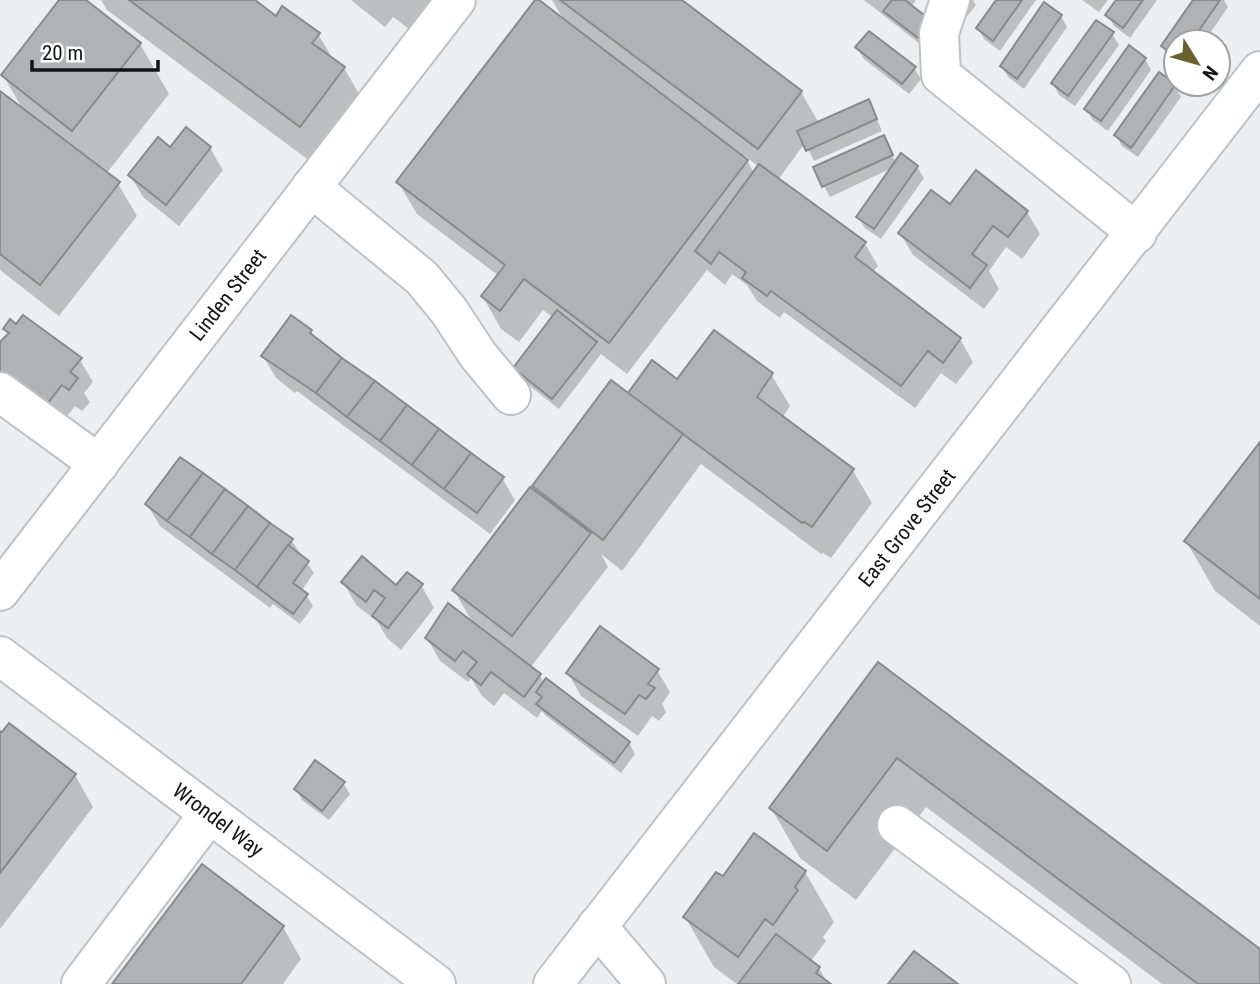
<svg xmlns="http://www.w3.org/2000/svg" width="1260" height="984" font-family="'Roboto Condensed',sans-serif">
<style>
.shadow{fill:#0003;fill-rule:evenodd}
.building{fill:#b0b3b5;stroke:#888b8c;stroke-width:2}
.lines{fill:none;stroke-linecap:round;stroke-linejoin:round}
.minor-casing{stroke:#bec2c4;stroke-width:42}
.minor{stroke:#fff;stroke-width:38}
.labels{text-anchor:middle;stroke-width:5;stroke-linejoin:round;paint-order:stroke}
.street-label{font-size:21px;fill:#131415;stroke:#fff}
</style>
<rect width="100%" height="100%" fill="#eceff1"/>
<!-- shadow -->
<g class="shadow">
<path d="M61,0h22l57,44 29,50 -63,80 12,10 19,32 -78,100 -59,-46v-177l23,17 -20,-35z"/>
<path d="M101,0h151l24,18 42,16 16,27 10,7 29,50 -43,58 -223,-166z"/>
<path d="M351,0h115l-34,46 -39,-29 -8,10z"/>
<path d="M552,0h127l122,92 18,31 55,-11 8,19 -68,30 -9,-18 -27,37 87,64 13,22 -6,7 88,66 13,23 -17,22 -15,-11 -26,35 -131,-96 -4,6 -23,-17 -10,-16 -15,-11 -7,11 -18,-15 -80,104 -26,-20 -42,55 -38,-30 -6,-11 39,-50 -11,-8 -24,32 -18,-13 -18,-32 16,-21 -82,-62 -19,-32 167,-160zM744,155l15,12 -5,6z"/>
<path d="M864,0h52l-5,7 27,51z"/>
<path d="M939,0h34l3,5 -12,15z"/>
<path d="M998,0h38l-36,51 -16,-12 -6,-11z"/>
<path d="M1082,0h26l-9,12z"/>
<path d="M1119,0h38l-27,38 -16,-12 -6,-11z"/>
<path d="M1196,0h28l4,7 -24,35h-28v20l-7,-5 -6,-11z"/>
<path d="M1061,16l6,11 -43,62 -16,-12 -6,-11z"/>
<path d="M1112,34l7,11 -44,61 -16,-11 -6,-11z"/>
<path d="M857,48l57,20 7,11 -12,15 -45,-35z"/>
<path d="M1145,59l6,11 -43,61 -15,-11 -7,-11z"/>
<path d="M1175,86l6,11 -43,60 -16,-11 -6,-11z"/>
<path d="M883,137l13,26 21,4 7,11 -43,61 -16,-11 -7,-11 34,-49 -62,29 -6,-11z"/>
<path d="M210,148l13,22 -44,56 -36,-29 -13,-22 40,-26z"/>
<path d="M951,206l76,6 13,22 -18,25 -16,-12 -17,24 10,18 -15,20 -71,-54 -13,-22z"/>
<path d="M5,329l75,31 13,22 -9,11 6,9 -8,9 -7,-5 -19,24 -56,-86 9,-9z"/>
<path d="M311,332l5,8 186,138 13,22 -25,34 -193,-143 -2,2 -19,-15 -13,-22z"/>
<path d="M771,374l19,32 -8,12 71,53 19,32 -41,55 -8,-5 -2,1 -120,-90 -79,107 -21,-17 7,13 -78,101 10,7 4,9 85,59 6,11 -14,19 -76,-58 -3,-4 -5,7 -33,-25 -10,13 -12,-10 -11,-18 -3,4 -28,-21 -13,-23 47,-13 -20,-35 87,-92 -6,-12 94,-91 49,-14z"/>
<path d="M1260,445v181l-45,-35 -29,-50z"/>
<path d="M147,504l144,36 23,33 -13,18 5,4 7,11 -13,18 -27,-20 -3,4 -110,-82z"/>
<path d="M343,582l54,6 24,-3 13,23 -33,42 -14,-12 -10,-17 -21,-16z"/>
<path d="M879,665l381,287v32h-98l-236,-177 -70,93 -56,-42 -29,-50z"/>
<path d="M657,670l13,22 -8,12 4,8 -7,9 -7,-5 -14,20 -57,-40 -13,-23z"/>
<path d="M0,733l75,42 18,32 -93,122z"/>
<path d="M343,783l7,11 -21,26 -27,-20 -6,-11z"/>
<path d="M805,872l29,50 -11,15 3,4 -16,21 9,6 9,16h-91l-23,-17 -29,-50 39,-38z"/>
<path d="M283,927l18,32 -18,25h-169z"/>
</g>
<!-- building -->
<g class="building">
<path d="M59,0h27l55,43 -69,88 -71,-56z"/>
<path d="M129,0h126l21,16 6,-10 38,27 -8,10 33,24 -45,60z"/>
<path d="M535,0h4l209,160 -139,183 -85,-64 -24,32 -19,-15 24,-31 -109,-83z"/>
<path d="M560,0h122l120,91 -44,58z"/>
<path d="M892,0h13l39,31 -13,17 -48,-37z"/>
<path d="M996,0h26l-29,41 -17,-13z"/>
<path d="M1116,0h27l-20,28 -18,-13z"/>
<path d="M1193,0h27l-29,42h-15v15l-15,-11z"/>
<path d="M1044,2l18,13 -45,64 -17,-13z"/>
<path d="M1096,20l18,12 -46,64 -17,-13z"/>
<path d="M869,31l47,36 -14,17 -47,-37z"/>
<path d="M1129,45l17,13 -45,63 -17,-12z"/>
<path d="M1159,72l17,12 -45,64 -17,-13z"/>
<path d="M0,91l120,91 -80,103 -40,-31z"/>
<path d="M869,99l8,20 -71,32 -9,-20z"/>
<path d="M186,127l25,20 -45,58 -38,-30 30,-38 12,10z"/>
<path d="M884,135l9,20 -71,32 -9,-20z"/>
<path d="M901,153l17,13 -44,63 -18,-12z"/>
<path d="M759,164l107,78 -11,15 106,81 -18,25 -15,-12 -27,35 -130,-95 -4,5 -25,-18 4,-6 -27,-20 -8,12 -16,-13z"/>
<path d="M976,170l52,41 -20,26 -15,-11 -21,28 15,11 -17,23 -72,-55 33,-43 19,14z"/>
<path d="M557,310l40,32 -45,57 -39,-31z"/>
<path d="M23,315l59,43 -12,14 8,6 -9,12 -7,-5 -19,24 -43,-32v-35l9,-9 -6,-4 7,-10 6,5z"/>
<path d="M291,315l21,15 -2,3 32,25 -26,35 -55,-37z"/>
<path d="M714,330l59,43 -16,24 97,72 -42,58 -8,-5 -2,1 -174,-130 24,-33 25,19z"/>
<path d="M342,358l33,23 -28,36 -31,-24z"/>
<path d="M611,380l72,54 -80,106 -71,-54z"/>
<path d="M375,381l32,24 -27,36 -33,-24z"/>
<path d="M407,405l32,24 -27,36 -32,-24z"/>
<path d="M439,429l32,24 -27,36 -32,-24z"/>
<path d="M1260,442v157l-76,-58z"/>
<path d="M471,453l33,24 -27,36 -33,-24z"/>
<path d="M180,457l23,16 -36,48 -22,-17z"/>
<path d="M203,473l22,16 -35,48 -23,-16z"/>
<path d="M530,487l61,46 -79,103 -60,-46z"/>
<path d="M225,489l23,17 -36,48 -22,-17z"/>
<path d="M248,506l22,17 -35,47 -23,-16z"/>
<path d="M270,523l23,16 -36,48 -22,-17z"/>
<path d="M288,545l21,16 -16,22 15,11 -15,20 -36,-27z"/>
<path d="M362,556l34,29 11,-13 16,12 -35,44 -16,-12 13,-18 -11,-8 -8,12 -25,-20z"/>
<path d="M448,603l93,71 -17,23 -33,-25 -10,13 -14,-11 10,-12 -14,-11 -8,10 -30,-23z"/>
<path d="M600,626l59,43 -11,15 7,4 -9,11 -7,-4 -14,19 -59,-41z"/>
<path d="M878,662l382,287v35h-62l-301,-226 -70,93 -58,-43z"/>
<path d="M546,678l84,64 -16,21 -78,-59 6,-7 -6,-5z"/>
<path d="M9,723l67,51 -76,99v-142l2,1z"/>
<path d="M315,760l30,22 -23,29 -28,-22z"/>
<path d="M754,833l52,38 -11,16 3,3 -25,35 -8,-6 -27,38 -55,-40 33,-45 7,4z"/>
<path d="M202,864l82,62 -43,58h-129z"/>
<path d="M776,934l44,33 -4,6 15,11h-93z"/>
<path d="M914,951l44,33h-70z"/>
</g>
<g class="lines">
<!-- minor casing -->
<g class="minor-casing">
<g id="minor">
<path d="M950,0l-11,33 2,42 196,158"/>
<path d="M311,187l111,91 27,33 29,44 33,40"/>
<path d="M0,392l99,72"/>
<path d="M0,591l456,-591"/>
<path d="M0,656l436,328"/>
<path d="M897,825l214,159"/>
<path d="M597,926l49,58"/>
<path d="M81,984l128,-170"/>
<path d="M553,984l707,-913"/>
</g>
</g>
<!-- minor -->
<use href="#minor" class="minor"/>
</g>
<g class="labels">
<!-- street labels -->
<g class="street-label">
<text transform="translate(228 295) rotate(-52)" y="7">Linden Street</text>
<text transform="translate(907 528) rotate(-52)" y="7">East Grove Street</text>
<text transform="translate(218 820) rotate(37)" y="7">Wrondel Way</text>
</g>
</g>
<!-- north arrow -->
<g transform="translate(1197 63) rotate(127)"><circle r="33" fill="#ffffff" stroke="#a1a1a1" stroke-width="2"/>
<path d="M0-5L12 26L0 18L-12 26Z" fill="#66612e"/>
<text y="-10" font-size="19" font-weight="bold" text-anchor="middle" fill="#131415">N</text>
</g>
<!-- scale -->
<path d="M32 60v10h126v-10" fill="none" stroke="#131415" stroke-width="3.5"/>
<text x="42" y="60" font-size="21" fill="#131415" stroke="#ffffff" stroke-width="5" paint-order="stroke">20 m</text>
</svg>
